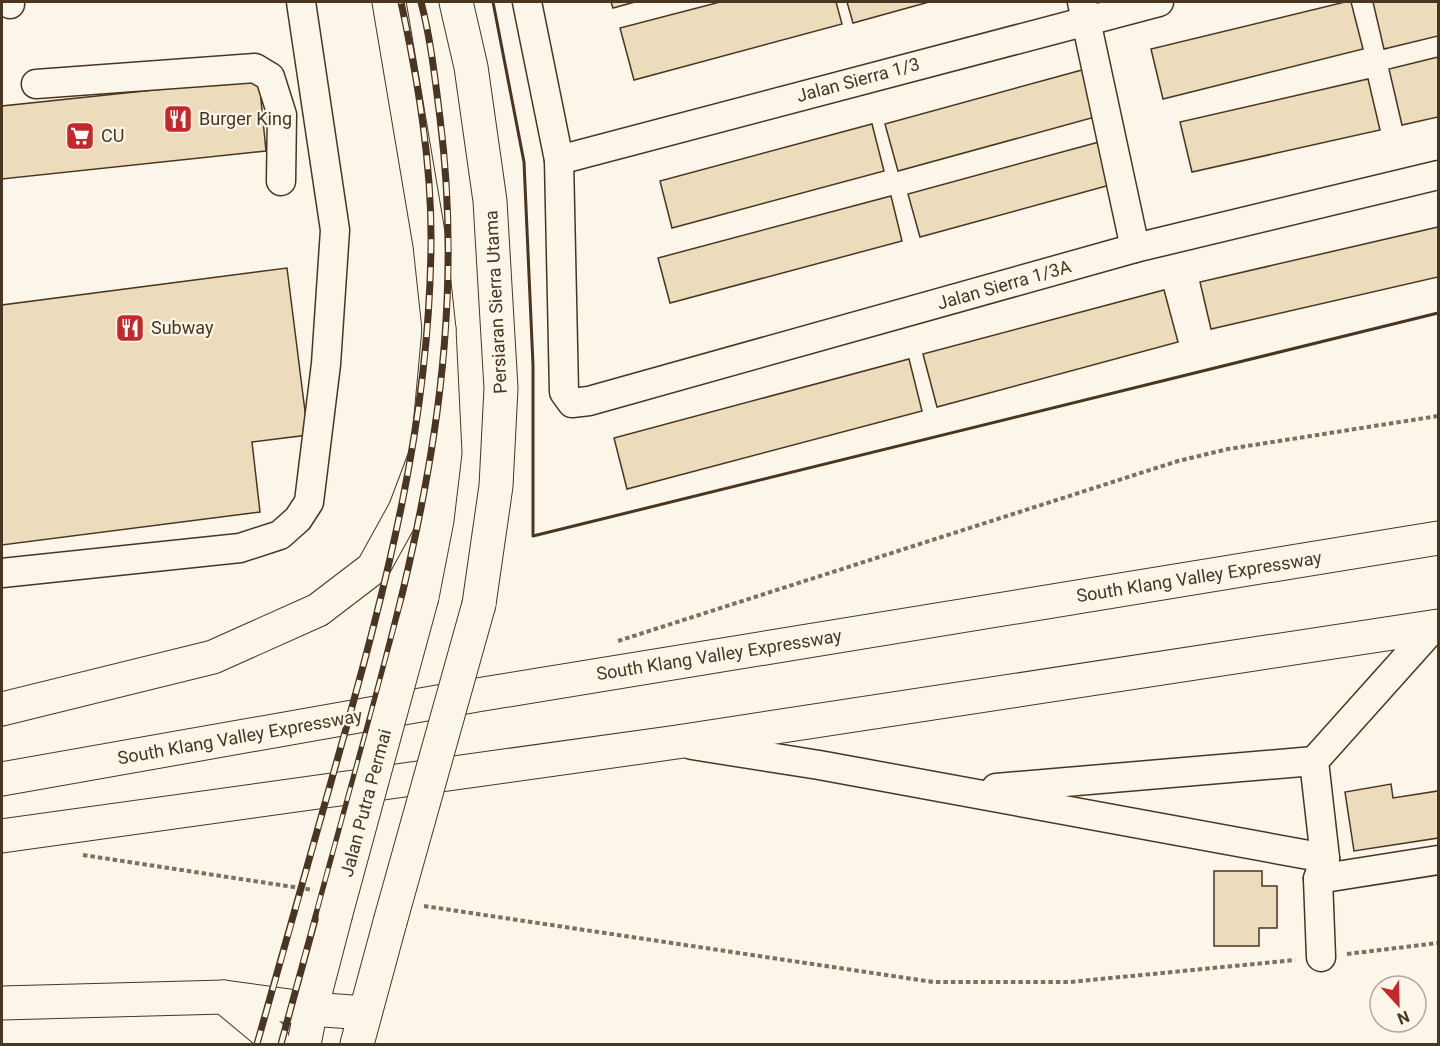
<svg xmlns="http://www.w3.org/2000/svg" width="1440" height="1046" font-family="Roboto,sans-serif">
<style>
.building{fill:#ecdcbc;stroke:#4a3520;stroke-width:1.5}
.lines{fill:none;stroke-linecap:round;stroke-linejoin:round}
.minor-casing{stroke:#4a3520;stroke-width:31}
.major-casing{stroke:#4a3520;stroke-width:35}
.highway-casing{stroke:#4a3520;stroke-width:35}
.path{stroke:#7f6f5c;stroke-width:4;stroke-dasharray:4.5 3;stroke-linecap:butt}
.minor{stroke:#fbf6e9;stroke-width:28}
.major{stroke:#fbf6e9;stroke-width:33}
.highway{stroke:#fbf6e9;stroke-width:33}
.rail-casing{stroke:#4a3520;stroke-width:7}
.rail{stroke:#fbf6e9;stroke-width:4.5;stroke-dasharray:14;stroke-linecap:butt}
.major-bridge-casing{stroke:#4a3520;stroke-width:35;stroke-linecap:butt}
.major-bridge{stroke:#fbf6e9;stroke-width:33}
.wall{stroke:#4a3520;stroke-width:3}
.labels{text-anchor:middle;stroke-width:4.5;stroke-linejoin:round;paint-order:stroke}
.street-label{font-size:18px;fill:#4a3520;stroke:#fbf6e9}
.poi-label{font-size:18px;fill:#4a3520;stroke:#fbf6e9;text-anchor:start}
</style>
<rect width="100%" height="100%" fill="#fbf6e9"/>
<!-- building -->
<g class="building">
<path d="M611,2h24l-22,6z"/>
<path d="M720,2h116l6,22 -208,56 -14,-52z"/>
<path d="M847,2h82l-76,21z"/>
<path d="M1345,2h6l12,47 -200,50 -12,-50z"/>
<path d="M1373,2h65v34l-54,13z"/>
<path d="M1438,57v60l-36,8 -13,-56z"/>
<path d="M1082,70l13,47 -197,54 -13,-47z"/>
<path d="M259,79l7,72 -264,28v-73z"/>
<path d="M1368,79l12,51 -188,42 -12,-50z"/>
<path d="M872,124l12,47 -212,57 -12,-47z"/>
<path d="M1099,142l11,43 -190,52 -12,-43z"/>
<path d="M891,196l11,45 -232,62 -12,-45z"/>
<path d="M1438,227v50l-227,52 -11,-47z"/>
<path d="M287,268l21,167 -56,7 8,70 -258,33v-240z"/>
<path d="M1164,290l14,52 -241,65 -14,-53z"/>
<path d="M909,359l13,52 -295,78 -13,-51z"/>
<path d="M1391,784l2,14 45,-7v47l-84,13 -9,-59z"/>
<path d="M1214,871h48v15h15v42h-18v18h-45z"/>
</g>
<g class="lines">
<!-- minor casing -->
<g class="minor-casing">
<g id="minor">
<path d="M10,2v2"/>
<path d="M527,2l32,158 5,232 8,11 17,-2 546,-153 303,-73"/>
<path d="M1082,2l53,246"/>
<path d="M36,84l219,-16 15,9 12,38 -1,66"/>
<path d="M559,160l600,-158"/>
<path d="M2,573l238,-25 40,-13 18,-16 11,-17 17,-138 9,-134 -34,-228"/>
<path d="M1434,627l-120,134 11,97 -7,21 120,-19"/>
<path d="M692,745l127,20 506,93"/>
<path d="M996,788l318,-27"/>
<path d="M1318,879l3,78"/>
</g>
</g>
<!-- major casing -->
<g class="major-casing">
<g id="major">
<path d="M389,2l41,243 9,84 6,124 -8,67 -15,77"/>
<path d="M456,2l15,65 19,134 11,187 -5,98 -17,118"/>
<path d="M304,1044l7,-35 24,-92"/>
<path d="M357,1044l33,-122"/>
</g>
</g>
<!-- highway casing -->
<g class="highway-casing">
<g id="highway">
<path d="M2,709l211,-52 105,-47 55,-42 32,-58 23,-61 11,-120"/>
<path d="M2,779l475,-84 961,-157"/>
<path d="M2,836l675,-94 761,-116"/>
<path d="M224,997l47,39 3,8"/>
<path d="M2,1003l222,-6 87,12 54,4"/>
</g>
</g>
<!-- path -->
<g class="path">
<path d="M618,641l560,-180 50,-12 210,-33"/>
<path d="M83,855l230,35"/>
<path d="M424,906l509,76h137l225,-22"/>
<path d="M1347,954l91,-11"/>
</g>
<!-- minor -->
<use href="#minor" class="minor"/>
<!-- major -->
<use href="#major" class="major"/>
<!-- highway -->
<use href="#highway" class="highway"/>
<!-- rail casing -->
<g class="rail-casing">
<g id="rail">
<path d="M257,1044c28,-97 55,-195 83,-294 47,-168 89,-327 91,-504 1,-82 -13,-165 -30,-244"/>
<path d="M281,1044c27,-99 54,-199 82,-299 58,-213 105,-404 77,-627 -5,-39 -9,-78 -19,-116"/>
</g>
</g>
<!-- rail -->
<use href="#rail" class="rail"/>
<!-- major-bridge casing -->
<g class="major-bridge-casing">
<g id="major-bridge">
<path d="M335,917l87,-320"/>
<path d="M390,922l89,-318"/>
</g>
</g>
<!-- major-bridge -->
<use href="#major-bridge" class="major-bridge"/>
<!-- wall -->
<path class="wall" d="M493,2l31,160 9,203v171l905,-223"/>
</g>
<!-- icons -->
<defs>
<g id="restaurant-square" transform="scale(1.5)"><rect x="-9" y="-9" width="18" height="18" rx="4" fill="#c62828" stroke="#fbf6e9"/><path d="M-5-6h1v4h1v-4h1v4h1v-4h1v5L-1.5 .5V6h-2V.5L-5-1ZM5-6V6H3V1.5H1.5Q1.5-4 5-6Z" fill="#fff"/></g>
<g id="supermarket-square" transform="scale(1.5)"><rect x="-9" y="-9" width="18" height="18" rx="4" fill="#c62828" stroke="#fbf6e9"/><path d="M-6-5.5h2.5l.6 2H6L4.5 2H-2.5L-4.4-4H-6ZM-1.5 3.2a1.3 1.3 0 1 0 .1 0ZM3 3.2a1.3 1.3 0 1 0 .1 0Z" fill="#fff"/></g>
</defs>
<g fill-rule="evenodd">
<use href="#restaurant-square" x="178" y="119"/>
<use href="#supermarket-square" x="80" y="136"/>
<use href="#restaurant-square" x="130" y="328"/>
</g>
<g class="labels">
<!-- street labels -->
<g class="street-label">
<text transform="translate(858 80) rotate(-15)" y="6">Jalan Sierra 1/3</text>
<text transform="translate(1004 285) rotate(-16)" y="6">Jalan Sierra 1/3A</text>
<text transform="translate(496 302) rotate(-93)" y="6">Persiaran Sierra Utama</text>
<text transform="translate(1199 577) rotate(-9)" y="6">South Klang Valley Expressway</text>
<text transform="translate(719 655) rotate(-9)" y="6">South Klang Valley Expressway</text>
<text transform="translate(240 737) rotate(-10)" y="6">South Klang Valley Expressway</text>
<text transform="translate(366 803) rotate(-75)" y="6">Jalan Putra Permai</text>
</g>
<!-- poi labels -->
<g class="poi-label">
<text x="199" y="125">Burger King</text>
<text x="101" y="142">CU</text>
<text x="151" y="334">Subway</text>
</g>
</g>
<!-- border -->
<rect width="1440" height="1046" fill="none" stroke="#4a3520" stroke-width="6"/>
<!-- north arrow -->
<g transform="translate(1398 1004) rotate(158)"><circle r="28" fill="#fbf6e9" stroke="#b4a999" stroke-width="1.5"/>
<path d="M0-4.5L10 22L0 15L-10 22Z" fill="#c62828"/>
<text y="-9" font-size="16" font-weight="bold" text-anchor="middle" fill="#4a3520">N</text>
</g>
</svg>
